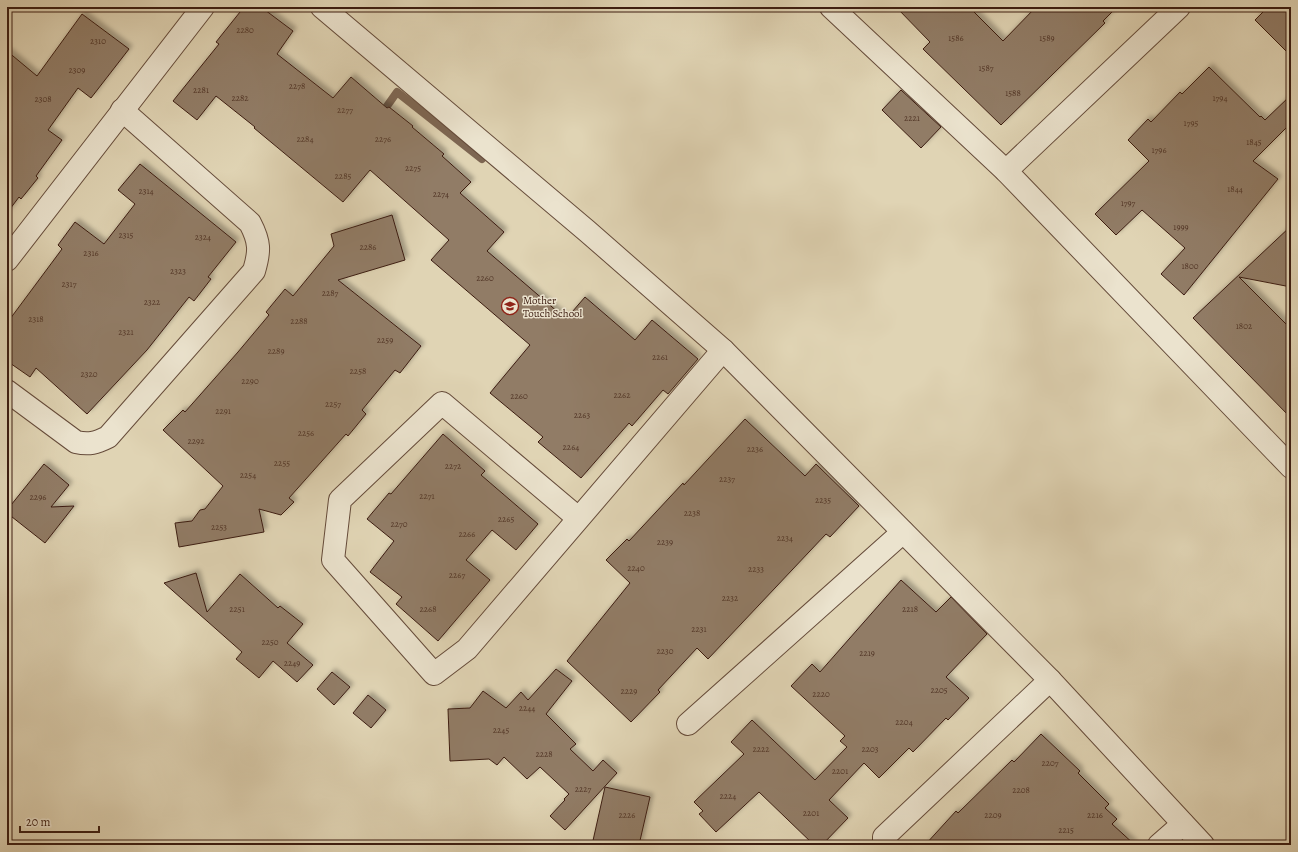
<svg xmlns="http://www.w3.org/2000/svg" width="1298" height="852" font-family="Alegreya,serif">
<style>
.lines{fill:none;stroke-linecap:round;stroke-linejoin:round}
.stream{stroke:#7d6652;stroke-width:8}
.building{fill:#917c66;stroke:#3c1d11;filter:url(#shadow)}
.street-casing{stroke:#654b3a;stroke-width:24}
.street{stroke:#ebe3ce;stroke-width:22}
.labels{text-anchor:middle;stroke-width:3;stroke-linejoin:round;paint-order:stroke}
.number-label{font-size:9px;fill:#513526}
.poi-label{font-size:11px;fill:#3c1d11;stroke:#ebe3ce;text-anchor:start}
</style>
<defs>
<filter id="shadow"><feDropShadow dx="3.5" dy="-3.5" stdDeviation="2" flood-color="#0004"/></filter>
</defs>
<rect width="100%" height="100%" fill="#e0d4b4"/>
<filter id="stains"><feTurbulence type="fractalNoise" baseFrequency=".005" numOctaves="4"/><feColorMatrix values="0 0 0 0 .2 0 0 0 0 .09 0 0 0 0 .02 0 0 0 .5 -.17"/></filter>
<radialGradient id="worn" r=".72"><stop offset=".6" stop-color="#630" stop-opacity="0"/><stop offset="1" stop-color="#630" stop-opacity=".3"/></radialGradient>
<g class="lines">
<!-- stream -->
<path class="stream" d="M380,116l17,-24 85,67"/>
</g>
<!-- building -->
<g class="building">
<path d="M244,7h17l32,24 -16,23 56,44 18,-21 36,31 2,-1 24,19 -1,1 32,27 -2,2 29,26 -11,11 44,39 -17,19 79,68 19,-22 50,43 17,-20 46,39 -30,35 -5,-4 -31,36 -3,-3 -48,55 -43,-36 5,-5 -53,-44 40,-48 -99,-85 18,-20 -79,-70 -27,32 -89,-74 1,-1 -39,-31 -19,24 -24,-19 46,-57 -3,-2z"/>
<path d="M896,7h73l34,34 33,-34h81l-14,14 2,2 -104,102 -78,-76 7,-7z"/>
<path d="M1268,7h15l8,8v41l-36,-36z"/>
<path d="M82,14l47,35 -38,49 -13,-10 -30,42 14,10 -26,36 2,2 -17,21 -2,-2 -12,16v-162l30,25z"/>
<path d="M1209,67l51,50 1,-1 4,4 26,-25v28l-38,38 25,18 -94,116 -23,-21 24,-26 -43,-38 -26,25 -21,-21 54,-53 -21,-21 20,-21 3,3 29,-30 2,2z"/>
<path d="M901,90l40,37 -20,21 -39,-38z"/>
<path d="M140,164l96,78 -28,35 3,2 -17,22 -5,-4 -42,53 -60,64 -51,-46 -6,9 -23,-16v-38l55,-74 -4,-4 17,-23 29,22 31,-40 -17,-14z"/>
<path d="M392,215l13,45 -67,20 83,66 -21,27 -5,-3 -33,40 4,4 -18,22 -2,-2 -57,64 5,4 -13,13 -22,-6 5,23 -85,15 -4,-24 17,-2 8,-11 5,-1 18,-23 -60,-56 20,-20 2,2 53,-60 31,-37 -3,-3 19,-23 8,7 41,-50 -3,-12z"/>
<path d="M1291,226v61l-52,-10 52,52v89l-98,-100z"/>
<path d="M745,419l60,57 11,-12 43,42 -29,31 -4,-3 -118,125 -11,-11 -39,42 2,2 -29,30 -64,-61 63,-78 -24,-23 21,-21 2,2 54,-58 1,2z"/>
<path d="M443,434l42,37 -4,4 57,49 -22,26 -24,-20 -26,30 24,20 -52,61 -42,-37 6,-7 -32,-25 24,-31 -27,-22 22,-26 2,1z"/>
<path d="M44,464l25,21 -18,22 23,-1 -29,37 -38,-30v-3z"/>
<path d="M196,573l11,39 33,-38 38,34 2,-2 23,18 -16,19 26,22 -16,17 -24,-21 -14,17 -23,-19 6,-7 -78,-69z"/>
<path d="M901,580l35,32 15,-15 36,37 -41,43 23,21 -21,22 -2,-2 -33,34 -4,-4 -30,30 -15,-15 -35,37 19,18 -26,27h-8l-55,-53 -43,40 -17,-18 4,-3 -9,-9 50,-48 -13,-12 21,-22 63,60 32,-33 -7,-6 5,-5 -54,-50 21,-22 8,8z"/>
<path d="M556,669l16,12 -26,33 30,30 -6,5 23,22 10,-11 14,13 -52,57 -15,-14 15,-16 -1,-1 5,-5 -29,-27 -13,12 -23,-22 -7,8 -8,-6 -39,2 -2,-52 22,-1 13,-17 23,17 15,-16 7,8z"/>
<path d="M332,672l18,15 -16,18 -17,-16z"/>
<path d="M368,695l18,15 -15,18 -18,-15z"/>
<path d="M1041,734l39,37 -2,2 31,31 -4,4 12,11 -5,5 23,21h-210l31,-34 2,2 54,-53 2,2z"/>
<path d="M605,787l45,10 -11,48h-47z"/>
</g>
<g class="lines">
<!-- street casing -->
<g class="street-casing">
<g id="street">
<path d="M322,7l265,224 136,119 327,330 153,165"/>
<path d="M831,7l175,164 285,296"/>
<path d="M1006,171l173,-164"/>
<path d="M7,260l196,-253"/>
<path d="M7,391l69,51c13,3 20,1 32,-5l146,-166c6,-20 6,-29 -4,-48l-128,-113"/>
<path d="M578,518l-136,-115 -102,97 -7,60 101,114 33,-25 256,-299"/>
<path d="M688,724l215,-192"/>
<path d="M884,845v-8l166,-157"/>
<path d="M1159,845l24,-21"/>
</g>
</g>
<!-- street -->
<use href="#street" class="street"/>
</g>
<!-- icons -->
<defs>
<g id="school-ring" transform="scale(0.9)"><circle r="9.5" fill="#ebe3ce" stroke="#8f2418" stroke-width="1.5"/><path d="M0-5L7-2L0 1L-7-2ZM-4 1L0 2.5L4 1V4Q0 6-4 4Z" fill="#8f2418"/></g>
</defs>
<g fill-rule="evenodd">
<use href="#school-ring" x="510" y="306"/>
</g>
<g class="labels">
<!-- number labels -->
<g class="number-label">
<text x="245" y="33">2280</text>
<text x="956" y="41">1586</text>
<text x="1047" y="41">1589</text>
<text x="98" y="44">2310</text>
<text x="986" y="71">1587</text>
<text x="77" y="73">2309</text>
<text x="297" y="89">2278</text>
<text x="201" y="93">2281</text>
<text x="1013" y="96">1588</text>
<text x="240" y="101">2282</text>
<text x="1220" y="101">1794</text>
<text x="43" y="102">2308</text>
<text x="345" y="113">2277</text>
<text x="912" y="121">2221</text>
<text x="1191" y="126">1795</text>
<text x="305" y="142">2284</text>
<text x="383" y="142">2276</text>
<text x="1254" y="145">1845</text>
<text x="1159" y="153">1796</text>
<text x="413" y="171">2275</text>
<text x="343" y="179">2285</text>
<text x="1235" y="192">1844</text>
<text x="146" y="194">2314</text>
<text x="441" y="197">2274</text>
<text x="1128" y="206">1797</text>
<text x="1181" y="230">1999</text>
<text x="126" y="238">2315</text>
<text x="203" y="240">2324</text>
<text x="368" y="250">2286</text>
<text x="91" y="256">2316</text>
<text x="1190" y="269">1800</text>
<text x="178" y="274">2323</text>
<text x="485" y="281">2260</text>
<text x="69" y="287">2317</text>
<text x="330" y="296">2287</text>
<text x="152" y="305">2322</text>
<text x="36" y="322">2318</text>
<text x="299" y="324">2288</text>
<text x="1244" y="329">1802</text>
<text x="126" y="335">2321</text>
<text x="385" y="343">2259</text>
<text x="276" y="354">2289</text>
<text x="660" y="360">2261</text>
<text x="358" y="374">2258</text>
<text x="89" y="377">2320</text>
<text x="250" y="384">2290</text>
<text x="622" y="398">2262</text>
<text x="519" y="399">2260</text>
<text x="333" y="407">2257</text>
<text x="223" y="414">2291</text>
<text x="582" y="418">2263</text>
<text x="306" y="436">2256</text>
<text x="196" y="444">2292</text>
<text x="571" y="450">2264</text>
<text x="755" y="452">2236</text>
<text x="282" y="466">2255</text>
<text x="453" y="469">2272</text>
<text x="248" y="478">2254</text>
<text x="727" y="482">2237</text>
<text x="427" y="499">2271</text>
<text x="38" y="500">2296</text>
<text x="823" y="503">2235</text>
<text x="692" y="516">2238</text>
<text x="506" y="522">2265</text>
<text x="399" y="527">2270</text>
<text x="219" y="530">2253</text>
<text x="467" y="537">2266</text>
<text x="785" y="541">2234</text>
<text x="665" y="545">2239</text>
<text x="636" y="571">2240</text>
<text x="756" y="572">2233</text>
<text x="457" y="578">2267</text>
<text x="730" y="601">2232</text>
<text x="237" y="612">2251</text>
<text x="428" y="612">2268</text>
<text x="910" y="612">2218</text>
<text x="699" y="632">2231</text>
<text x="270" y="645">2250</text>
<text x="665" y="654">2230</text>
<text x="867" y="656">2219</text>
<text x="292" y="666">2249</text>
<text x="939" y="693">2205</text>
<text x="629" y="694">2229</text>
<text x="821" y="697">2220</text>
<text x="527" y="711">2244</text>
<text x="904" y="725">2204</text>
<text x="501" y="733">2245</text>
<text x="761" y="752">2222</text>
<text x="870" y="752">2203</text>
<text x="544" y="757">2228</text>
<text x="1050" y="766">2207</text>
<text x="840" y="774">2201</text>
<text x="583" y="792">2227</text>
<text x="1021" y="793">2208</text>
<text x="728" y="799">2224</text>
<text x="811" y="816">2201</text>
<text x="627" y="818">2226</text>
<text x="993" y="818">2209</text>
<text x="1095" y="818">2216</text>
<text x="1066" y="833">2215</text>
</g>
<!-- poi labels -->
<g class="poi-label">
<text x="523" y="304">Mother<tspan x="523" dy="13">Touch School</tspan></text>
</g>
</g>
<!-- margin -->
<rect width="1298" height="852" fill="none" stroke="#e0d4b4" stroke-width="24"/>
<rect x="8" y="8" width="1282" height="836" fill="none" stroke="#3c1d11" stroke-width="2"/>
<rect x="12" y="12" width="1274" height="828" fill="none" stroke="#3c1d11"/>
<!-- scale -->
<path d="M20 826v6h79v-6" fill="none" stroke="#3c1d11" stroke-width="2"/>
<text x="26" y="826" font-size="12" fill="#3c1d11" stroke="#ebe3ce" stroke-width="3" paint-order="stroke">20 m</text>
<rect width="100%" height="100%" filter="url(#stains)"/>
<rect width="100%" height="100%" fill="url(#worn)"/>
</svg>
